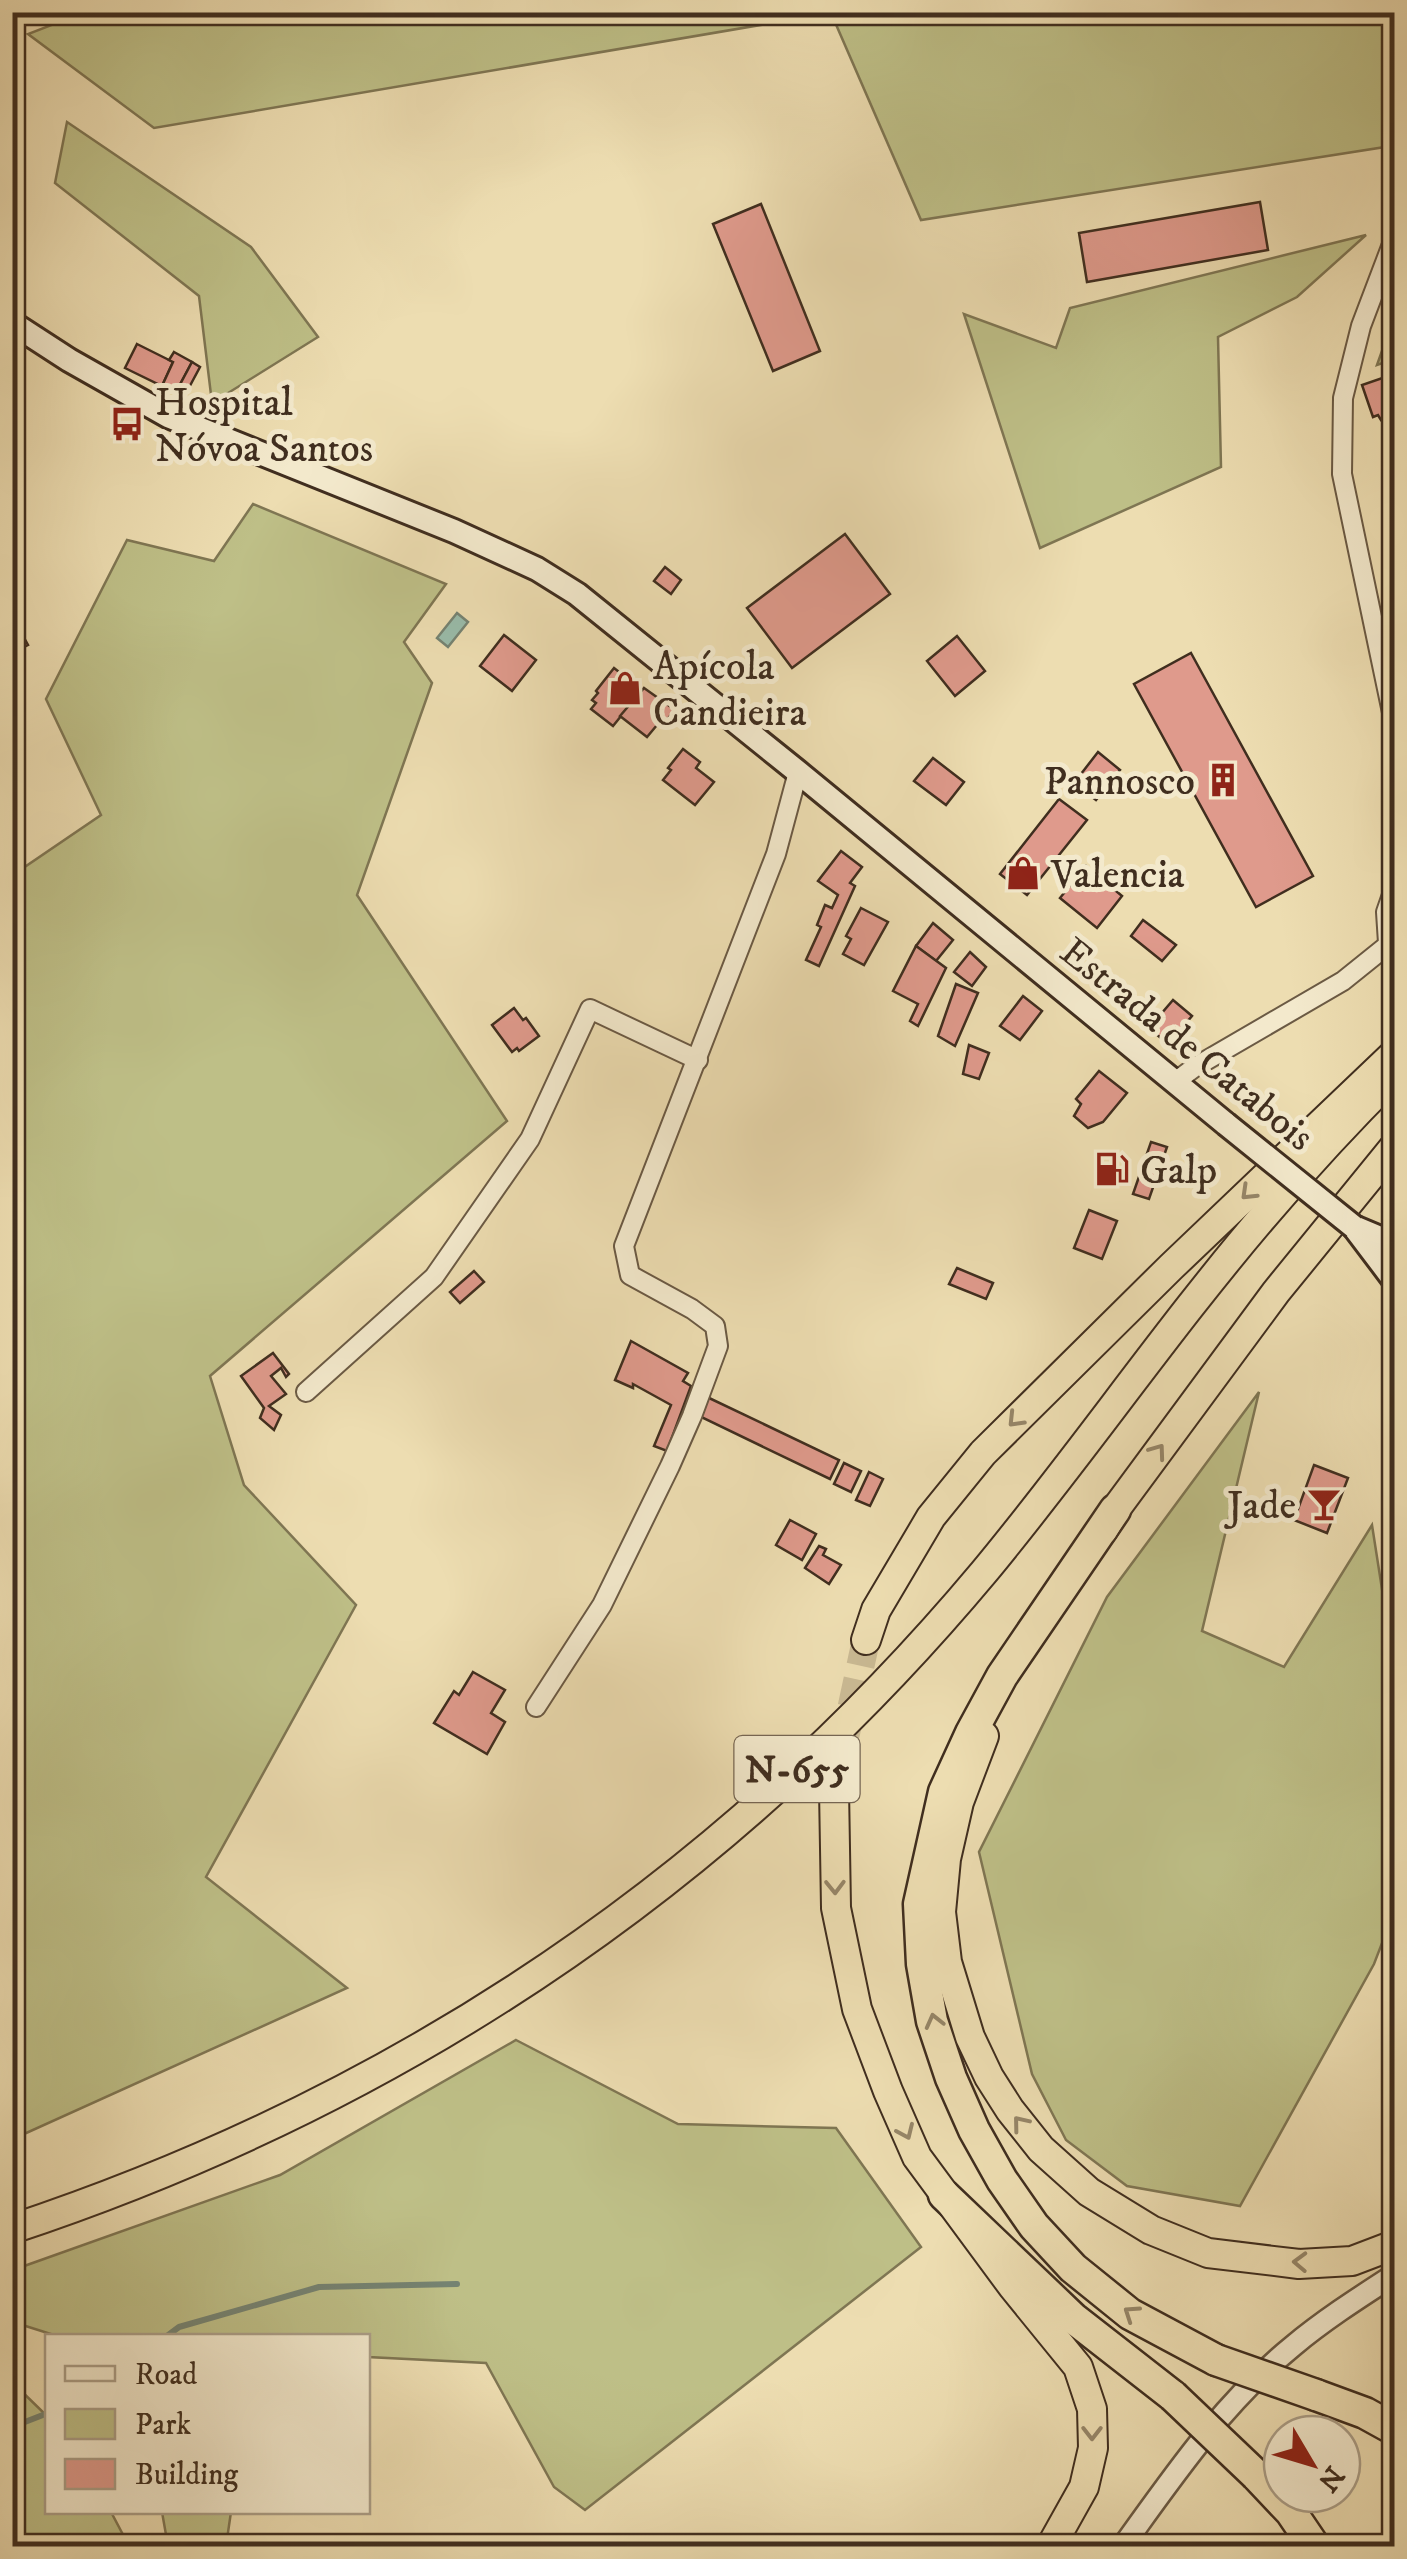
<svg xmlns="http://www.w3.org/2000/svg" width="1407" height="2559" font-family="'IM FELL DW Pica',serif">
<style>
.green{fill:#bebf87;stroke:#7f7653;stroke-width:2.5}
.water{fill:#99bcaa;stroke:#758372;stroke-width:2.5}
.lines{fill:none;stroke-linecap:round;stroke-linejoin:round}
.stream{stroke:#758372;stroke-width:6}
.building{fill:#df9a8c;stroke:#402e1f;stroke-width:2.5}
.trunk-tunnel{stroke:#caba94;stroke-width:28;stroke-dasharray:28 14;stroke-linecap:butt}
.minor-casing{stroke:#6b5a44;stroke-width:22}
.tertiary-casing{stroke:#6b5a44;stroke-width:25}
.secondary-casing{stroke:#402e1f;stroke-width:28}
.trunk-casing{stroke:#402e1f;stroke-width:32}
.motorway-casing{stroke:#402e1f;stroke-width:35}
.minor{stroke:#f3e9cc;stroke-width:18}
.tertiary{stroke:#f3e9cc;stroke-width:20}
.secondary{stroke:#f3e9cc;stroke-width:22}
.trunk{stroke:#edddb1;stroke-width:28}
.motorway{stroke:#edddb1;stroke-width:30}
.secondary-bridge-casing{stroke:#402e1f;stroke-width:28;stroke-linecap:butt}
.motorway-bridge-casing{stroke:#402e1f;stroke-width:35;stroke-linecap:butt}
.secondary-bridge{stroke:#f3e9cc;stroke-width:22}
.motorway-bridge{stroke:#edddb1;stroke-width:30}
.oneway{stroke:#968668}
.labels{text-anchor:middle;stroke-width:10;stroke-linejoin:round;paint-order:stroke}
.shield{fill:#f3e9cc;stroke:#766653;stroke-width:2.5}
.shield-label{font-size:38px;font-weight:bold;fill:#402e1f}
.poi-label{font-size:40px;fill:#402e1f;stroke:#f3e9cc;text-anchor:start}
.street-label{font-size:40px;fill:#402e1f;stroke:#f3e9cc}
</style>
<rect width="100%" height="100%" fill="#edddb1"/>
<filter id="stains"><feTurbulence type="fractalNoise" baseFrequency=".002" numOctaves="4"/><feColorMatrix values="0 0 0 0 .2 0 0 0 0 .09 0 0 0 0 .02 0 0 0 .5 -.17"/></filter>
<radialGradient id="worn" r=".72"><stop offset=".6" stop-color="#630" stop-opacity="0"/><stop offset="1" stop-color="#630" stop-opacity=".3"/></radialGradient>
<!-- green -->
<g class="green">
<path d="M85,12l1309,1v126l-3,7 -470,74 -90,-207 -677,115 -126,-94z"/>
<path d="M67,122l184,125 67,90 -106,66 -13,-107 -144,-113z"/>
<path d="M1366,235l-69,62 -79,40 3,130 -181,81 -76,-234 92,34 14,-40z"/>
<path d="M1394,317v42l-17,6z"/>
<path d="M253,504l193,80 -42,58 28,41 -75,212 150,226 -297,255 34,109 112,120 -150,272 141,111 -334,151v-1264l88,-60 -55,-116 81,-159 87,21z"/>
<path d="M1259,1392l-57,239 82,36 88,-142 22,141v246l-20,52 -134,242 -113,-20 -61,-46 -34,-66 -53,-222 128,-255z"/>
<path d="M516,2040l162,84 158,4 85,119 -336,263 -31,-23 -68,-124 -118,-6v-21h-311l-44,-14v-52l267,-95z"/>
<path d="M12,2382l35,34 1,96h63l18,34h-116z"/>
<path d="M162,2512h69l-5,34h-58z"/>
</g>
<!-- water -->
<path class="water" d="M457,613l11,9 -20,25 -11,-9z"/>
<g class="lines">
<!-- stream -->
<g class="stream">
<path d="M167,2336l12,-9 140,-40 138,-3"/>
<path d="M12,2427l36,-14"/>
</g>
</g>
<!-- building -->
<g class="building">
<path d="M1260,202l8,48 -181,32 -8,-49z"/>
<path d="M761,204l59,147 -47,20 -60,-147z"/>
<path d="M137,344l36,18 -11,24 -37,-18z"/>
<path d="M174,352l18,10 -16,30 -14,-6 11,-24 -4,-2z"/>
<path d="M192,362l8,5 -15,28 -9,-3z"/>
<path d="M1394,374v25l-5,2 3,10 -4,1 1,4 -8,4 -3,-5 -5,2 -11,-32z"/>
<path d="M845,534l45,60 -98,74 -45,-60z"/>
<path d="M665,567l16,13 -10,14 -17,-13z"/>
<path d="M12,616l16,29 -16,8z"/>
<path d="M504,635l32,25 -24,31 -32,-25z"/>
<path d="M957,636l28,35 -30,25 -28,-35z"/>
<path d="M1191,653l122,223 -57,31 -122,-223z"/>
<path d="M614,668l28,22 -29,36 -22,-17 5,-6 -4,-3 6,-7 -2,-2z"/>
<path d="M644,688l31,22 -10,12 -3,-3 -15,18 -27,-21z"/>
<path d="M683,749l17,13 -4,6 18,14 -19,23 -32,-25 8,-10 -3,-2z"/>
<path d="M1098,752l22,18 -24,30 -22,-17z"/>
<path d="M933,758l31,24 -18,23 -32,-24z"/>
<path d="M1059,799l28,21 -60,75 -27,-21z"/>
<path d="M841,851l21,16 -12,16 5,3 -36,80 -13,-6 15,-33 -4,-2 8,-20 7,3 6,-13 -20,-14z"/>
<path d="M1086,866l36,30 -25,32 -37,-30z"/>
<path d="M861,908l27,14 -24,43 -21,-11 8,-15 -5,-3z"/>
<path d="M1143,920l33,25 -14,16 -31,-25z"/>
<path d="M933,923l20,17 -17,21 -20,-15z"/>
<path d="M916,946l30,22 -28,58 -8,-5 8,-17 -25,-13z"/>
<path d="M970,952l16,15 -14,19 -18,-14z"/>
<path d="M956,984l22,9 -23,53 -17,-10z"/>
<path d="M1023,996l19,15 -22,29 -20,-14z"/>
<path d="M1173,1000l19,16 -24,28 -19,-16z"/>
<path d="M514,1008l9,12 3,-2 13,18 -20,15 -2,-3 -5,4 -20,-27z"/>
<path d="M969,1045l20,8 -10,26 -16,-5z"/>
<path d="M1099,1071l28,22 -24,29 -15,6 -14,-12 7,-12 -5,-5z"/>
<path d="M1151,1142l16,5 -18,52 -16,-5z"/>
<path d="M1089,1210l28,11 -15,38 -28,-11z"/>
<path d="M957,1268l36,15 -7,16 -37,-15z"/>
<path d="M474,1271l10,11 -24,21 -10,-11z"/>
<path d="M631,1341l57,32 -5,8 8,5 -24,65 -13,-5 17,-41 -38,-21v4l-18,-8z"/>
<path d="M273,1353l16,21 -3,3 -5,-9 -10,8 15,18 -17,12 12,9 -7,15 -14,-12 4,-10 -23,-32z"/>
<path d="M707,1397l132,63 -9,19 -133,-64z"/>
<path d="M844,1463l17,8 -10,21 -17,-8z"/>
<path d="M1314,1465l34,13 -21,55 -33,-13z"/>
<path d="M869,1472l14,7 -13,27 -14,-6z"/>
<path d="M790,1520l26,14 -14,26 -26,-15z"/>
<path d="M819,1546l7,3 -3,6 18,10 -12,19 -24,-16z"/>
<path d="M473,1672l32,18 -14,23 14,9 -18,32 -53,-31 20,-32 5,4z"/>
</g>
<g class="lines">
<!-- trunk-tunnel -->
<path class="trunk-tunnel" d="M834,1789l32,-149"/>
<!-- minor casing -->
<g class="minor-casing">
<g id="minor">
<path d="M1394,239l-33,87 -18,72 -1,76 52,248"/>
<path d="M1388,943l-2,-31 8,-23"/>
<path d="M1175,1082l20,-15 148,-86 51,-41"/>
<path d="M306,1392l128,-115 96,-138 60,-130 108,51"/>
<path d="M536,1707l66,-102 68,-139 22,-50 26,-70 -3,-20 -23,-17 -62,-34 -6,-29 152,-392 22,-82"/>
</g>
</g>
<!-- tertiary casing -->
<g class="tertiary-casing">
<path id="tertiary" d="M1123,2546c51,-71 101,-144 170,-200 31,-26 67,-49 101,-71"/>
</g>
<!-- secondary casing -->
<g class="secondary-casing">
<g id="secondary">
<path d="M12,323l57,37 99,56 286,115 83,38 40,25 221,178 428,352"/>
<path d="M1354,1227l40,53"/>
<path d="M1356,1228l38,16"/>
</g>
</g>
<!-- trunk casing -->
<g class="trunk-casing">
<g id="trunk">
<path d="M1103,1530l12,-20 161,-218 118,-145"/>
<path d="M866,1640l10,-30 55,-93 52,-64 188,-186 223,-213"/>
<path d="M984,1736l-25,66 -13,57 -5,53 6,50 23,75 19,40 21,33 31,39 48,43 62,38 57,23 91,11 53,-3 42,-16"/>
<path d="M834,1789l2,119 21,101 31,82 29,66 96,130 65,80 14,42 1,39 -9,39 -33,59"/>
<path d="M12,2229c385,-128 712,-346 972,-657 98,-118 185,-246 285,-362 40,-47 82,-92 125,-135"/>
</g>
</g>
<!-- motorway casing -->
<g class="motorway-casing">
<g id="motorway">
<path d="M1115,1510l-113,166 -31,57 -27,59 -25,112 3,60 10,57 19,57 23,52 28,50 32,46 39,42 57,46 86,46"/>
<path d="M944,2195l129,123 100,78"/>
<path d="M1316,2395l49,18 29,16"/>
<path d="M1256,2475l35,37 23,34"/>
</g>
</g>
<!-- minor -->
<use href="#minor" class="minor"/>
<!-- tertiary -->
<use href="#tertiary" class="tertiary"/>
<!-- secondary -->
<use href="#secondary" class="secondary"/>
<!-- trunk -->
<use href="#trunk" class="trunk"/>
<!-- motorway -->
<use href="#motorway" class="motorway"/>
<!-- secondary-bridge casing -->
<g class="secondary-bridge-casing">
<path id="secondary-bridge" d="M1226,1124l128,103"/>
</g>
<!-- motorway-bridge casing -->
<g class="motorway-bridge-casing">
<g id="motorway-bridge">
<path d="M1216,2360l100,35"/>
<path d="M1173,2396l83,79"/>
</g>
</g>
<!-- secondary-bridge -->
<use href="#secondary-bridge" class="secondary-bridge"/>
<!-- motorway-bridge -->
<use href="#motorway-bridge" class="motorway-bridge"/>
</g>
<!-- one-way arrows -->
<defs><path id="oneway-chevron" d="M-2-3.5L2.5 0L-2 3.5" fill="none" stroke-width="1.6" stroke-linecap="round" stroke-linejoin="round" transform="scale(2.5)"/></defs>
<g class="oneway">
<use href="#oneway-chevron" transform="translate(1248 1193) rotate(136)"/>
<use href="#oneway-chevron" transform="translate(1015 1420) rotate(134)"/>
<use href="#oneway-chevron" transform="translate(1158 1451) rotate(-54)"/>
<use href="#oneway-chevron" transform="translate(835 1887) rotate(89)"/>
<use href="#oneway-chevron" transform="translate(934 2021) rotate(-104)"/>
<use href="#oneway-chevron" transform="translate(1020 2123) rotate(-129)"/>
<use href="#oneway-chevron" transform="translate(906 2132) rotate(66)"/>
<use href="#oneway-chevron" transform="translate(1300 2262) rotate(-178)"/>
<use href="#oneway-chevron" transform="translate(1131 2313) rotate(-146)"/>
<use href="#oneway-chevron" transform="translate(1092 2433) rotate(90)"/>
</g>
<!-- icons -->
<defs>
<g id="bus-bare" transform="scale(2.7)"><path d="M-5-6H5V4H4V6H2V4H-2V6H-4V4H-5ZM-3.5-4V0h7V-4ZM-3.5 1.2v1.5H-2V1.2ZM2 1.2v1.5H3.5V1.2Z" fill="#8f2418" stroke="#f3e9cc" stroke-width="2.5" paint-order="stroke"/></g>
<g id="shop-bare" transform="scale(2.7)"><path d="M-5-2.5h2.3a2.7 3.5 0 0 1 5.4 0H5L5.5 6h-11ZM-1.5-2.5h3a1.5 2.3 0 0 0-3 0Z" fill="#8f2418" stroke="#f3e9cc" stroke-width="2.5" paint-order="stroke"/></g>
<g id="building-bare" transform="scale(2.7)"><path d="M-4-6H4V6H1V3H-1V6H-4ZM-2.5-4.3h1.7v1.8h-1.7ZM.8-4.3h1.7v1.8H.8ZM-2.5-1h1.7V.8h-1.7ZM.8-1h1.7V.8H.8Z" fill="#8f2418" stroke="#f3e9cc" stroke-width="2.5" paint-order="stroke"/></g>
<g id="fuel-bare" transform="scale(2.7)"><path d="M-5.5-6h7V0h2V4h1.3V-2.5L3-4.5l.8-.8L6-3V5H2.5V1h-1V6h-7ZM-4.2-4.7v3.2H.2V-4.7Z" fill="#8f2418" stroke="#f3e9cc" stroke-width="2.5" paint-order="stroke"/></g>
<g id="bar-bare" transform="scale(2.7)"><path d="M-6-5H6L.8 .8V4.5H3.5V6h-7V4.5H-.8V.8Z" fill="#8f2418" stroke="#f3e9cc" stroke-width="2.5" paint-order="stroke"/></g>
</defs>
<g fill-rule="evenodd">
<use href="#bus-bare" x="127" y="424"/>
<use href="#shop-bare" x="625" y="688"/>
<use href="#building-bare" x="1223" y="780"/>
<use href="#shop-bare" x="1023" y="873"/>
<use href="#fuel-bare" x="1112" y="1169"/>
<use href="#bar-bare" x="1324" y="1504"/>
</g>
<g class="labels">
<!-- shield labels -->
<rect class="shield" x="734.5" y="1736" width="125" height="66" rx="8"/>
<g class="shield-label">
<text x="797" y="1782">N-655</text>
</g>
<!-- poi labels -->
<g class="poi-label">
<text x="155" y="415">Hospital<tspan x="155" dy="46">Nóvoa Santos</tspan></text>
<text x="653" y="679">Apícola<tspan x="653" dy="46">Candieira</tspan></text>
<text x="1195" y="794" text-anchor="end">Pannosco</text>
<text x="1051" y="887">Valencia</text>
<text x="1140" y="1183">Galp</text>
<text x="1296" y="1518" text-anchor="end">Jade</text>
</g>
<!-- street labels -->
<g class="street-label">
<text transform="translate(1188 1043) rotate(39)" y="14">Estrada de Catabois</text>
</g>
</g>
<!-- margin -->
<rect width="1407" height="2559" fill="none" stroke="#edddb1" stroke-width="50"/>
<rect x="15" y="15" width="1377" height="2529" fill="none" stroke="#402e1f" stroke-width="5"/>
<rect x="25" y="25" width="1357" height="2509" fill="none" stroke="#402e1f" stroke-width="2.5"/>
<!-- legend -->
<rect x="45" y="2334" width="325" height="180" fill="#f3e9cc" stroke="#ab9e87" stroke-width="2.5"/>
<rect x="65" y="2366" width="50" height="15" fill="#f3e9cc" stroke="#ab9e87" stroke-width="2.5"/>
<text x="135" y="2384" font-size="30" fill="#402e1f">Road</text>
<rect x="65" y="2409" width="50" height="30" fill="#bebf87" stroke="#ab9e87" stroke-width="2.5"/>
<text x="135" y="2434" font-size="30" fill="#402e1f">Park</text>
<rect x="65" y="2459" width="50" height="30" fill="#df9a8c" stroke="#ab9e87" stroke-width="2.5"/>
<text x="135" y="2484" font-size="30" fill="#402e1f">Building</text>
<!-- north arrow -->
<g transform="translate(1312 2464) rotate(128)"><circle r="48" fill="#f3e9cc" stroke="#ab9e87" stroke-width="2.5"/>
<path d="M0-8L18 38L0 25L-18 38Z" fill="#8f2418"/>
<text y="-15" font-size="28" font-weight="bold" text-anchor="middle" fill="#402e1f">N</text>
</g>
<rect width="100%" height="100%" filter="url(#stains)"/>
<rect width="100%" height="100%" fill="url(#worn)"/>
</svg>
